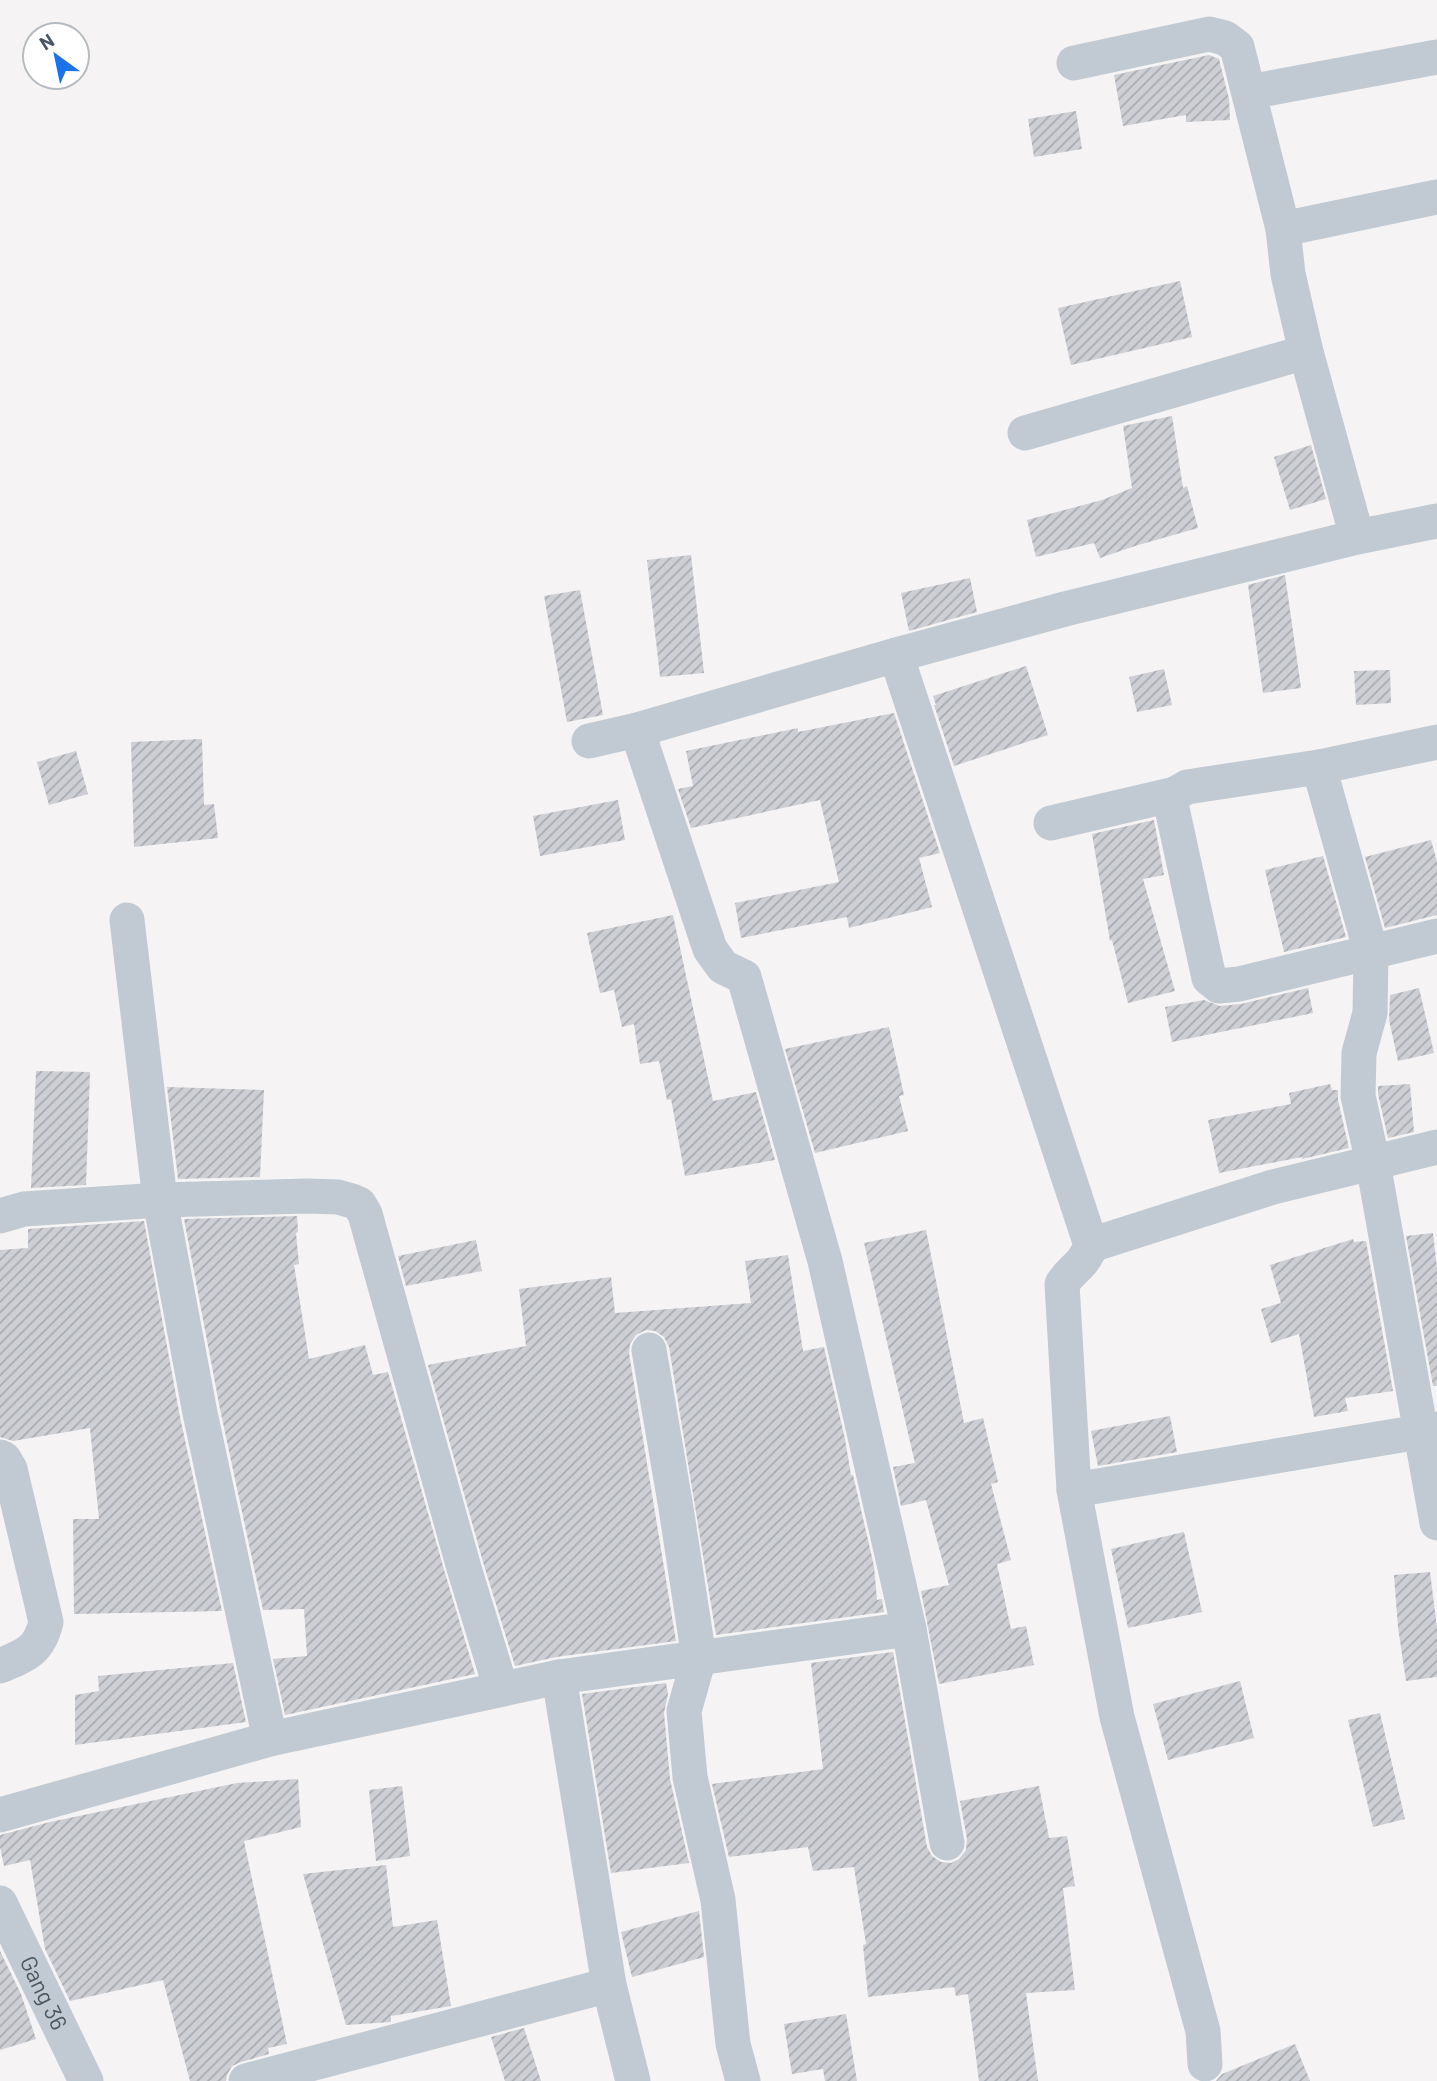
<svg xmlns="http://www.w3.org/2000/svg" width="1437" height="2081" font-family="Barlow,sans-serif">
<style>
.building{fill:url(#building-hatch)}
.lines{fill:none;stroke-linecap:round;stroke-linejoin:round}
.street{stroke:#c1cad2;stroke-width:35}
.labels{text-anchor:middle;stroke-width:5;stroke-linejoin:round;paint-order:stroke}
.street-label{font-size:23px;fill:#4a5661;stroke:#fff}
</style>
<defs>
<pattern id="building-hatch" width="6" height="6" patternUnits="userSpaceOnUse" patternTransform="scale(1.75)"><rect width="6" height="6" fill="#cdcfd5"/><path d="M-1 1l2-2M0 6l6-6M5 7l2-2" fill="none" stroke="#a8abb0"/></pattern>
</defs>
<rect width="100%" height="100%" fill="#f5f3f3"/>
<!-- building -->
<g class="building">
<path d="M1209,55l10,4 10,40 1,21 -44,2v-7l-63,11 -9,-51z"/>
<path d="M1076,111l6,38 -48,8 -6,-38z"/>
<path d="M1180,281l12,56 -121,28 -13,-57z"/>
<path d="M1172,416l11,72 4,-2 11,42 -63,18 -35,12 -6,-15 -58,14 -9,-37 75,-20 30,-12 -9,-62z"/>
<path d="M1311,445l15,54 -36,11 -16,-53z"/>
<path d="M691,555l13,118 -44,4 -13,-117z"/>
<path d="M1285,575l16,113 -38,5 -15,-108z"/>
<path d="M970,578l7,34 -68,19 -8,-38z"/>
<path d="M580,590l23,125 -36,7 -23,-126z"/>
<path d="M1026,666l22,69 -94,31 -20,-61h2l-3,-9z"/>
<path d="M1164,669l8,36 -35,7 -8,-35z"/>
<path d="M1390,670l1,33 -35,2 -2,-34z"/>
<path d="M894,713l46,140 -21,5 13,49 -83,21 -2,-11 -106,21 -6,-35 104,-21 -19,-82 -129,28 -13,-39 15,-3 -7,-35 112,-23v4z"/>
<path d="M202,739l2,66 10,-1 4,34 -84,9 -3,-105z"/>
<path d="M76,751l12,43 -39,11 -12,-43z"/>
<path d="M618,800l7,40 -85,16 -7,-40z"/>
<path d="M1154,820l10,55 -21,4 32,112 -47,12 -16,-63 -2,1 -18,-107z"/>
<path d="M1431,840l6,22v53l-52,13 -20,-71z"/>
<path d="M1323,856l23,81 -62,15 -19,-82z"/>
<path d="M673,915l40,186 43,-9 19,68 -90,16 -14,-77 -4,1 -8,-39 -19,3 -6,-40 -12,3 -8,-37 -14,3 -13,-60z"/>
<path d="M1308,988l5,25 -141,29 -7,-35 39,-7 16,6 21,-2z"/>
<path d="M1419,988l15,65 -36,8 -9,-41 1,-25z"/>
<path d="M889,1027l15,68 -5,1 9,35 -93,22 -30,-104z"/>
<path d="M36,1071l54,1 -4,113 -55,3z"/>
<path d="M1330,1084l2,6h6v10l11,48 -47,11v-2l-83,16 -11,-53 83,-16 -2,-11z"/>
<path d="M1410,1084l4,48 -26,6 -10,-44v-8z"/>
<path d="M167,1087l97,3 -4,87 -82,2z"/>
<path d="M297,1216l1,16 -2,1 3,31 -5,1 15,94 56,-14 8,30 15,-3 57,201 30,101 -190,41 -12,-56 34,-3 -3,-47 -41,1 -43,-201 -36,-190z"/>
<path d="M144,1221l36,196 42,194 -148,3 -1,-95h26l-9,-91 -77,13 -13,-4v-187l28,-2v-19z"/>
<path d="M926,1230l38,193 19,-5 15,64 -7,2 20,76 -14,4 14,65 15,-3 8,39 -95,19 -18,-93 28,-6 -23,-85 -25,6 -8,-39 22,-4 -51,-220z"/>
<path d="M1433,1233l4,35v118h-4l-27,-150z"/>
<path d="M1353,1239l1,3 12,-1 27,150 -48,7 3,13 -34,6 -15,-83 -28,9 -10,-34 20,-6 -11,-38z"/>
<path d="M476,1240l6,31 -76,15 -8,-30z"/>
<path d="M788,1255l15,96 21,-4 21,92 6,36h2l21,91 3,34 5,-1 2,13 -168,23 -47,-288 -5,-10 -9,-6 -9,-1 -10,5 -6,9 -1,9 47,288 -120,16 -41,9 -32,-104 -55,-197 98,-19 -7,-57 92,-12 4,36 136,-10 -6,-42z"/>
<path d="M1170,1416l7,36 -79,14 -7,-35z"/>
<path d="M1184,1532l18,80 -74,16 -17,-79z"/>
<path d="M1430,1572l7,56v49l-31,4 -8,-54 -4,-52z"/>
<path d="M893,1652l34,195 5,9 9,6 10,1 8,-4 7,-9 1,-11 -7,-38 79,-15 10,52 18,-2 8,50 -12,2 12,102 -49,3 12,88h-59l-11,-87 -12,2 -2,-9 -86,10 -5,-52 3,-1 -12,-77 -41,4 -5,-24 -79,10 -17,-73 111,-15 -12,-106z"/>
<path d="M233,1663l13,59 -171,23v-50l24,-4 -1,-15z"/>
<path d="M1240,1681l14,57 -86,22 -15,-56z"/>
<path d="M666,1683l2,11 -4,19 6,66 19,84 -78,10 -29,-179z"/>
<path d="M1380,1713l25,106 -32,8 -25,-107z"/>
<path d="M298,1779l3,48 -57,14 43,203 -19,4 1,6 -28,8 -9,4 -5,9 -1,6h-36l-27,-101 -93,21 -25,-52 -15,-89 -26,6 -4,-19v-12l50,-13 187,-39z"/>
<path d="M402,1786l8,70 -34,5 -7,-71z"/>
<path d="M386,1865l7,62 44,-7 14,86 -60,10v6l-45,3 -43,-151z"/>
<path d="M699,1911l5,46 -72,20 -11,-45z"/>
<path d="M0,1951l21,43 15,45 -36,11z"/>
<path d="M846,2014l11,67h-32l-2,-12 -31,5 -8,-50z"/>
<path d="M524,2028l17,53h-36l-14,-44z"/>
<path d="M1295,2044l15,37h-94l6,-7z"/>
</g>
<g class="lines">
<!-- street -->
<g class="street">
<path d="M1074,63l135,-29 16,4 12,9 46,182 5,45 18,78 51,185"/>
<path d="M1249,92l188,-35"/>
<path d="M1283,229l154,-32"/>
<path d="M1025,433l281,-81"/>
<path d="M896,655l195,590c-8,22 -18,22 -29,39l12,206"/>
<path d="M589,741l48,-11 259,-75 169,-46 292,-72 80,-16"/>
<path d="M1437,742l-118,25 -132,20 -12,7 -4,10 38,174 10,8 20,-2 198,-48"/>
<path d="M1319,767l52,185 -1,61 -11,40 -1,43 15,67 64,360"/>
<path d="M1051,823l124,-29"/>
<path d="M127,920l33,280 40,213 70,326"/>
<path d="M0,1216l24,-7 136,-9 147,-4 31,1 14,4 7,3 6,10 99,354 37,121"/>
<path d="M1091,1245l182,-58 164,-40"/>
<path d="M649,1350l27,158 23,150 -15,53 6,66 28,123 15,144 10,37"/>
<path d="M0,1457l4,2 6,10 36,153c-7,29 -20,33 -46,44"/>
<path d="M909,1629l38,214"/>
<path d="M559,1677l50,308 24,96"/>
<path d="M0,1815l270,-76 289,-62 350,-48 -84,-368 -81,-284 -21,-10 -13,-18 -73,-219"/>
<path id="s1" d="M0,1903l86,178"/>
<path d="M1205,2064l-2,-33 -86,-314 -43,-227 363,-61"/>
<path d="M246,2081l363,-96"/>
</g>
</g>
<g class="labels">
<!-- street labels -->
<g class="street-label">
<text dy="8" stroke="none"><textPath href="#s1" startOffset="100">Gang 36</textPath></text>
</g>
</g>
<!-- north arrow -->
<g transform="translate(56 56) rotate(327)"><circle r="33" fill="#ffffff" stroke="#b7bbc0" stroke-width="2"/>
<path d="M0-5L12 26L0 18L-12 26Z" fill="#1a73e8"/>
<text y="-10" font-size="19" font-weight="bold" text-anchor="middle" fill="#4a5661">N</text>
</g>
</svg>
